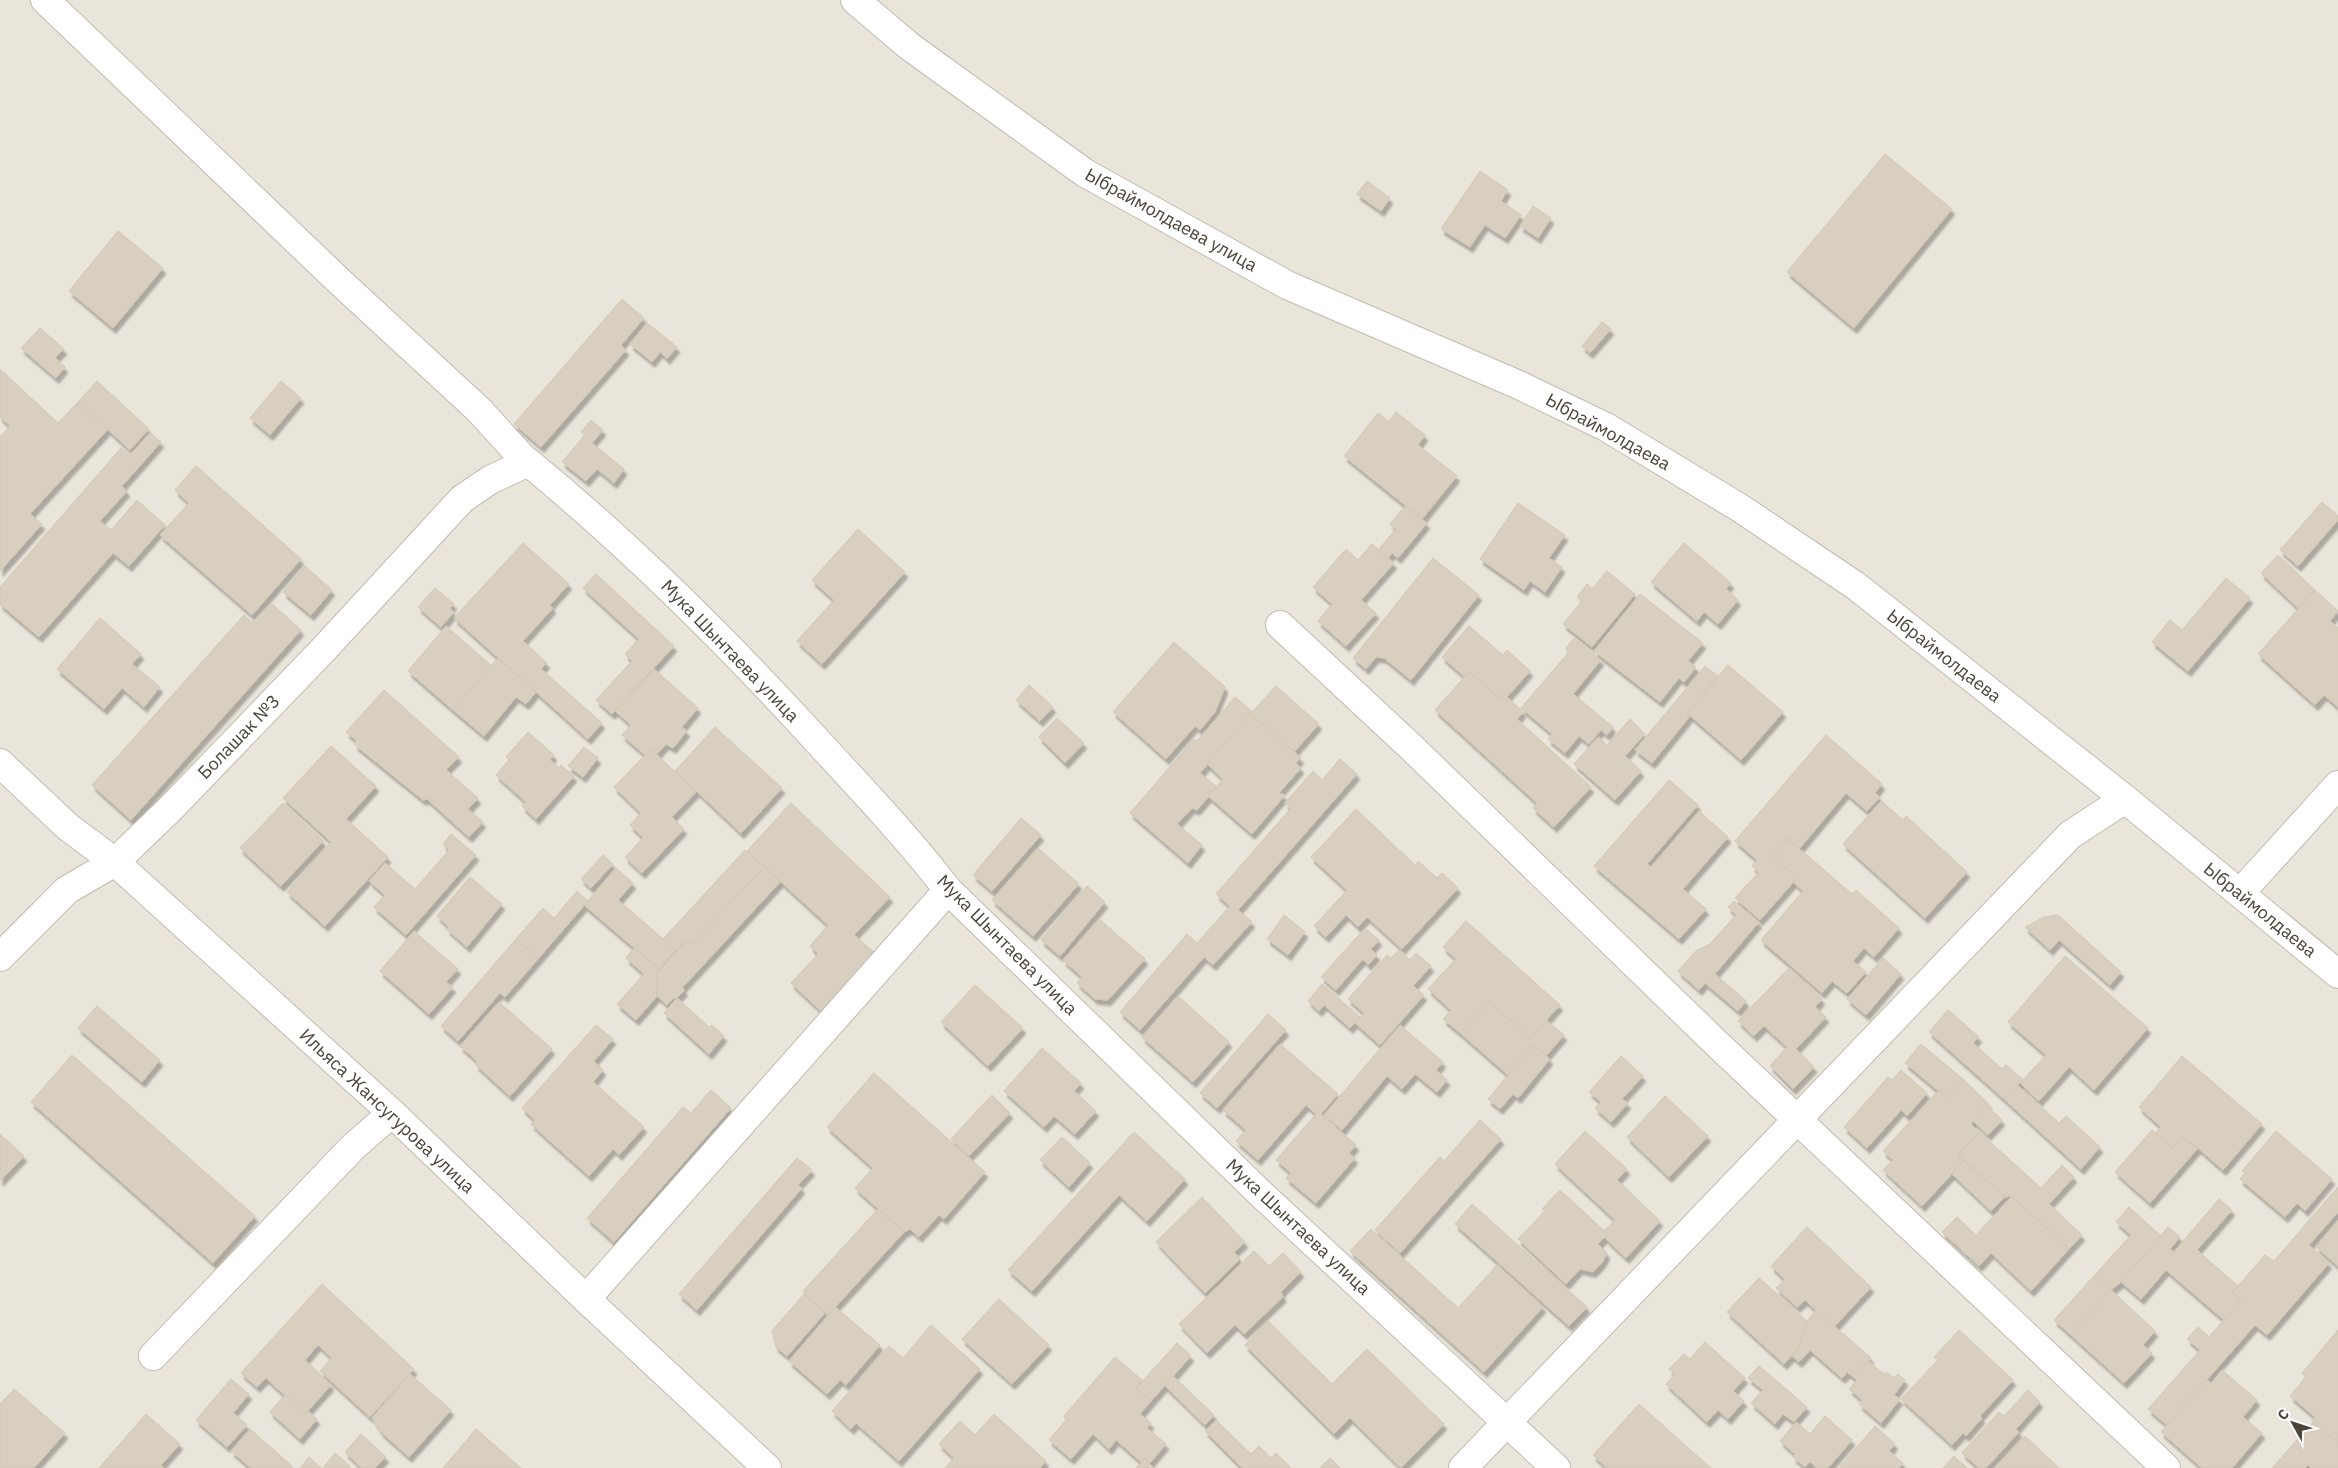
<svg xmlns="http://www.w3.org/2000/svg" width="2338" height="1468" font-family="'IBM Plex Sans',sans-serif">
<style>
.residential{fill:#eae5da}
.building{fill:#d8cfc1;stroke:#d3c7b4;filter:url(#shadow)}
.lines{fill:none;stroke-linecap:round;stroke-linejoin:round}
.minor-casing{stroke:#c2bbae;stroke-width:30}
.minor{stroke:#fff;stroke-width:28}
.labels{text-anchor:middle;stroke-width:5;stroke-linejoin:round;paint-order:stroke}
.street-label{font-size:18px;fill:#4b4439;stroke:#fff}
</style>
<defs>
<filter id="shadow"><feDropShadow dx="3" dy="5.5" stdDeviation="1" flood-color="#0004"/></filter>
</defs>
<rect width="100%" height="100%" fill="#f6f3ec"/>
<!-- residential -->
<rect class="residential" x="0" y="0" width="2338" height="1468"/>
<!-- building -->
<g class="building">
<path d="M1885,154l67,55 -98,119 -67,-56z"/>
<path d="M1480,171l28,19 -7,11 20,14 -16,23 -20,-13 -15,22 -29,-18z"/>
<path d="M1367,181l23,17 -9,13 -24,-17z"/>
<path d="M1533,206l18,12 -13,20 -18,-12z"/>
<path d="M118,231l45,37 -50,60 -44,-37z"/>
<path d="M622,299l22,19 -23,27 5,5 -85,97 -27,-23z"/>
<path d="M1602,322l9,7 -21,24 -8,-7z"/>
<path d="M647,323l30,24 -10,12 -7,-7 -8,10 -22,-18z"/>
<path d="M40,328l24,21 -9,9 10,9 -9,11 -35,-30z"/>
<path d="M0,369l58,54 20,-21 30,27 -78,85 12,10 -42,47v-134l10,-11 -10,-9z"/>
<path d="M97,381l52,48 -19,21 -52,-48z"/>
<path d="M281,381l20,17 -31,37 -20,-17z"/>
<path d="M1396,412l29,23 -7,10 39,31 -35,43 -78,-63 34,-43 11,9z"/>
<path d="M591,420l12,10 -11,13 32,26 -10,14 -17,-14 -11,12 -24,-19 23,-27 -4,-3z"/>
<path d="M150,433l11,9 -39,44 5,5 -27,30 11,9 26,-30 28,25 -36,41 -16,-13 -74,84 -39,-33v-17l121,-139 9,7z"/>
<path d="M196,466l105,93 -49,56 -92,-80 29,-32 -14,-13z"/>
<path d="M2322,502l16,14v4l-40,46 -18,-16z"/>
<path d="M1518,503l47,32 -16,23 13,9 -17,25 -15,-11 -6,9 -44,-31z"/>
<path d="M1405,506l22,17 -29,35 -6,-5 -4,5 -10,-8 18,-21 -6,-5z"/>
<path d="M858,529l47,43 -83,92 -25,-23 37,-41 -22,-20z"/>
<path d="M523,543l46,41 -19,21 3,3 -30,33 24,22 -6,6 61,54 -14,16 -134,-121z"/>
<path d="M1684,543l47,40 -5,6 12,11 -20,24 -14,-12 -7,9 -46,-39z"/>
<path d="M1372,544l22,19 -33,37 15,13 -30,33 -28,-25 14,-17 -19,-17 33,-38 12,11z"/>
<path d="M2278,555l37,35 -17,18 -37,-35z"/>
<path d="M1433,558l46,37 -68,85 -27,-22 -8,-1 -10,12 -13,-11z"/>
<path d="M305,566l27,24 -21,25 -28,-23z"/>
<path d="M1607,571l28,23 -43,53 -29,-23 19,-23 -5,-4 10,-13 5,5z"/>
<path d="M596,574l78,72 -62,68 -16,-14 36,-39 -7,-7 14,-15 -56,-51z"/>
<path d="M2226,578l24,20 -62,73 -36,-29 18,-22 12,10z"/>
<path d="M435,588l19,16 -4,4 4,4 -13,15 -23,-20z"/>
<path d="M2315,590l23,21 -8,10 8,7v79l-14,-12 -9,10 -57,-51z"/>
<path d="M1640,594l63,49 -15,18 8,6 -12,15 -5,-4 -19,24 -66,-51z"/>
<path d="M271,603l30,27 -170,190 -39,-35 152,-170 8,8z"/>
<path d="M100,618l41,36 -9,10 28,23 -16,20 -22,-19 -18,21 -47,-40z"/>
<path d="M446,626l46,40 -39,44 -45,-39z"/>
<path d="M1469,626l34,29 4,-5 23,21 -23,26 -3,-3 -4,5 -31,-27 -4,5 -23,-20z"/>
<path d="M1574,638l27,22 -28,34 40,33 -6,8 -6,-5 -12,14 -10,-8 -14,17 -17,-14 4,-5 -31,-26 47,-55 -2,-5z"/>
<path d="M1174,642l51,45 -10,25 -15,18 -5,-4 -29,33 -53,-47z"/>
<path d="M498,658l38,34 -10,12 -10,-7 -32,39 -31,-26z"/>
<path d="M1728,665l55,47 -42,48 -54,-47z"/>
<path d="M1705,666l13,10 -31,37 3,3 -38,47 -17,-13z"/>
<path d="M654,669l44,39 -16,19 5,4 -14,17 -7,-4 -9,10 -6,-5 -6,6 -23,-20 9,-10 -16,-14z"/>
<path d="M1469,672l31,27 4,-5 3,3 16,15 -6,7 74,68 -37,40 -21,-19 4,-5 -102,-93z"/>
<path d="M1029,685l24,22 -13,14 -24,-21z"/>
<path d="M1276,686l43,38 -25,28 -44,-38z"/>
<path d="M384,690l75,67 -13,13 32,28 -10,11 15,13 -14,15 -42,-38 -4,1 -68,-55 1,-5 -10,-8z"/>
<path d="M1235,697l18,15 -53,61 17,14 -20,23 -5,-2 -15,16 25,21 -14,18 -58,-50 64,-74 3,2z"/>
<path d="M1250,714l51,44 -5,5 5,5 -22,25 6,2 -33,39 -44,-38 15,-17 -16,-15z"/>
<path d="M1057,718l27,25 -19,20 -26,-26z"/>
<path d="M1630,719l15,15 -20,22 16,15 -26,29 -41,-36 24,-27 9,8z"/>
<path d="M715,727l67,61 -41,45 -66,-62z"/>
<path d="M528,732l26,23 -4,5 9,8 2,-3 13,11 -38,43 -14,-13 4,-4 -30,-27 13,-15 -3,-3z"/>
<path d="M1826,735l56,49 -7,9 5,4 -13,14 -21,-18 -47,56 -12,-11 -15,18 25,22 -37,42 -25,-22 24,-26 -7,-6 5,-6 -22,-19z"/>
<path d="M331,746l45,40 -30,33 42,38 -63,69 -38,-34 44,-50 -48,-44z"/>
<path d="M584,747l14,11 -15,19 -15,-11z"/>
<path d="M651,749l45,43 -24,25 12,12 -42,44 -17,-16 18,-19 -13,-13 11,-12 -27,-26z"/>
<path d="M1340,759l17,15 -119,136 14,12 -39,43 -9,-8 -64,73 -20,-18 67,-78 10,9 33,-37 -14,-12 75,-86 -6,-5 28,-32 9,9z"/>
<path d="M1669,780l29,25 -51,59 4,3 48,-56 29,26 -45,52 23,20 -27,30 -85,-73z"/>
<path d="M1881,801l22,19 3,-4 61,56 -42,46 -82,-74z"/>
<path d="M283,803l40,38 -42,45 -41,-38z"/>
<path d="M791,803l99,94 -36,38 21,18 -54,58 -30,-28 27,-29 -8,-8 18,-21 -81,-74z"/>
<path d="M1356,809l59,56 3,-4 19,17 5,-5 16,15 -56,61 -35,-32 -9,10 -12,-12 -20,22 -12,-11 33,-36 -36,-33z"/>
<path d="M1021,818l20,17 -49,56 -19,-16z"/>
<path d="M451,834l25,21 -70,80 -32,-28 11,-12 -16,-14 16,-18 30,26 34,-39 -6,-6z"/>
<path d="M1787,838l65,56 4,-4 43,38 -25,29 -10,-9 -11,13 13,11 -19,21 -15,-12 -10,12 -61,-53 42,-49 -10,-9 4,-4 -25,-22z"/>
<path d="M1038,848l41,36 -46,52 -41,-36z"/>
<path d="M745,850l19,17 -73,78 -4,-5 -11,10 -13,-11z"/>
<path d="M603,855l10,9 -22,24 -10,-9z"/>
<path d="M764,867l16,15 -98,106 3,2 -8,8h-4l-6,7 -10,-9v-23l30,-33 4,5z"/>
<path d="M616,868l17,15 -15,17 58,50 -17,19 -75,-64z"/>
<path d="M470,877l32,27 -35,43 -20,-18 2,-2 -12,-11z"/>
<path d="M1087,886l18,16 -45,54 -19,-16z"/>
<path d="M577,891l11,10 -50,58 -22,-20 27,-31 11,10z"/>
<path d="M1734,901l25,21 -44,52 31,27 -8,10 -33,-28 -6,7 -21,-19 18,-20 14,-7 26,-29 -8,-8z"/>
<path d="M1284,915l21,17 -17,23 -21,-16z"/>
<path d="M2058,915l63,57 -11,13 -51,-45 -9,10 -25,-23 19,-10z"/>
<path d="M1099,919l46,40 -37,41 -13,-1 -18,-16 5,-6 -19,-17z"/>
<path d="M1466,921l94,84 -30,33 -41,-37 -29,32 -17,-14 8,-9 -23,-21 28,-30 -13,-12z"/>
<path d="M1365,928l14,12 -8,9 6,6 -9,10 -5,-6 -27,31 -15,-13z"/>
<path d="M414,931l44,38 -12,13 7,5 -24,27 -49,-43z"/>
<path d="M516,939l22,20 -33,38 -5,-4 -42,48 -17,-15z"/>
<path d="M634,948l25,21 -2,4v23l-21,24 -19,-16 27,-30 -18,-16z"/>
<path d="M1399,950l11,10 6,-7 15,13 -18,20 11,9 -44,50 -25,-22 9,-10 -16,-14 39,-44 4,3z"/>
<path d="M2065,956l83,72 -54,62 -25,-23 -30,34 -19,-18 26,-28 -38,-33z"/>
<path d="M1883,958l18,16 -35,41 -19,-16z"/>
<path d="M1789,968l33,31 -7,8 11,10 -30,32 18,18 -21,22 -23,-23 17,-19 -23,-21 -10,10 -16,-15z"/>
<path d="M1322,984l38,33 -10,11 -26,-23 -5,6 -11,-10z"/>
<path d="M975,985l48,43 -35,38 -47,-44z"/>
<path d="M1178,996l51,46 -36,40 -51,-45z"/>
<path d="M677,998l32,29 3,-2 12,11 -15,18 -45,-41z"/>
<path d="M1489,1001l41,37 16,-18 18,15 -18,21 -13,-11 -25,30 -48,-42z"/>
<path d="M499,1002l53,47 -42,47 -34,-31 1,-4 -17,-15z"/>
<path d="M97,1006l63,54 -18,22 -64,-54z"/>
<path d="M1948,1010l31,27 -6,6 29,26 4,-4 17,15 -19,19 -75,-67z"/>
<path d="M1268,1014l18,16 -69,78 -17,-15z"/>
<path d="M596,1025l17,14 -19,22 9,9 -10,12 51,45 -25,28 -6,-6 -24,27 -58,-52 4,-4 -13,-12z"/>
<path d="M1400,1025l43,37 -7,8 11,10 -10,12 -22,-18 -13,15 -15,-13 -45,54 -18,-15z"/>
<path d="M1280,1044l58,50 -17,20 35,31 -7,8 6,5 -39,45 -30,-25 5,-5 -15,-13 40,-46 -10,-9 -48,55 -22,-19 10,-11 -23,-20z"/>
<path d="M1921,1044l43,36 -17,18 -42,-35z"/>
<path d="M1533,1045l17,14 -32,39 -5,-4 -13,15 -12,-10z"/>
<path d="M1042,1048l39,35 -7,8 22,20 -21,23 -21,-18 -10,11 -40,-36z"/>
<path d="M72,1055l183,161 -42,47 -182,-161z"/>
<path d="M1621,1056l22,20 -21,23 6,4 -17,19 -16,-14 6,-6 -12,-10z"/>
<path d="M2182,1056l80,68 -39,46 -32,-28 -9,-4 -10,10 -17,-14 6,-7 -22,-20z"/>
<path d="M1901,1070l26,23 -20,23 -6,-6 -34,38 -23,-21 44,-50 4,3z"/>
<path d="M874,1073l111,99 -41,47 -5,-4 -20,22 -9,-8 -6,3 -49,-44 18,-20 -46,-41z"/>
<path d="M1964,1080l25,24 -18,20 8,8 -21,23 6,6 -42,45 -39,-36 10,-10 -10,-9 56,-61 8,8z"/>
<path d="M2017,1085l42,38 7,-7 34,31 -19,22 -77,-70z"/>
<path d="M711,1090l20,18 -117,134 -27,-24 96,-111 8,6z"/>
<path d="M992,1095l18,18 -41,43 -18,-17z"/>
<path d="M1665,1096l43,40 -39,41 -42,-40z"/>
<path d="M1987,1106l15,14 -14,15 -15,-14z"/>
<path d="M1480,1120l21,19 -101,114 -25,-23 65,-73 4,4z"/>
<path d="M2152,1130l20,18 10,-10 16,10 -48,55 -35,-31z"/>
<path d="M1585,1131l42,38 -10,11 43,41 -34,37 -21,-20 3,-4 -4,-3 11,-11 -60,-56z"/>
<path d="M2276,1131l56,48 -27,32 -8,-8 -12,14 -45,-38 5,-6 -3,-2z"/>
<path d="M1134,1132l51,47 -38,42 -28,-26 -87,96 -24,-21z"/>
<path d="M1979,1132l62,56 21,-23 12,12 -25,27 33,31 -13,14 -57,-53 -7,1 -47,-42z"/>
<path d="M0,1134l24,22 -24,25z"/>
<path d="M1062,1137l28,26 -21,24 -29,-27z"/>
<path d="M797,1158l15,12 -14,15 4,3 -105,122 -18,-16z"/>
<path d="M1964,1161l41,36 -14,14 -39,-37z"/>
<path d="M2338,1187v25l-29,33 20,18 -62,72 -12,-10 -88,100 -19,-16 52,-59 -13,-11 11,-12 11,10 32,-37 -9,-7 33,-38 9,6z"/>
<path d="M1560,1190l48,44 -10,10 9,9 -5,10 -9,9 -13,-3 -14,15 -48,-45 27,-28 -3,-2z"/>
<path d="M2012,1196l57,53 -38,42 -40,-38 -12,13 -37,-34 15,-15 19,18z"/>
<path d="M1202,1197l43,45 -11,10 6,7 -35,34 -49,-51z"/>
<path d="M2219,1199l13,11 -35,40 41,36 -6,7 9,7 -17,20 -58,-50 -25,29 -20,-17 47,-55 12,10 -10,12 4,3z"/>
<path d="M1472,1204l115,103 -18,19 -114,-102z"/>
<path d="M2129,1207l32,29 -40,46 -10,8 -17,-14 37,-41 -15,-13z"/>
<path d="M878,1209l26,23 -76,83 -24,-21v-4z"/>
<path d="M2338,1220v46l-22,-19z"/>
<path d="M1807,1227l64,60 -37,40 -29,-27 -8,7 -21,-19 9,-8 -14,-14z"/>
<path d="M1371,1229l87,79 39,-43 46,42 -59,65 -134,-121z"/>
<path d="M1254,1251l15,15 14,-13 18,19 -20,20 2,5 -39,37 -9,-9 -28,28 -28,-29z"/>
<path d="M2094,1276l17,14 -40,45 -17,-15z"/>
<path d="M1759,1278l48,43 -9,28 -14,15 -57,-52z"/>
<path d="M322,1284l92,85 -44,48 -50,-46 12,-13 -14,-13 -13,15 26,25 -26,29 -39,-36 -9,9 -16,-14z"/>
<path d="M2111,1290l44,41 -12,14 9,8 -28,30 -53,-48z"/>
<path d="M804,1294l21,19 -38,43 -11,-9 -4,-16z"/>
<path d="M999,1299l50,46 -37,39 -50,-45z"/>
<path d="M835,1307l45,38 -34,40 -6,-5 -13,14 -38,-33z"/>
<path d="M1816,1310l55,48 -15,16 -5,-5 -9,9 -32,-28 -11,12 -7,-6 6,-7 9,-28z"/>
<path d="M1268,1321l64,63 35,-35 77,75 -43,44 -51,-50 -16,16 -89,-89z"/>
<path d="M931,1325l49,44 -81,92 -43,-38 -5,6 -19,-18 57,-65 14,12z"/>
<path d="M1959,1330l54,50 -33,36 2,2 -16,18 -3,-3 -11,12 -51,-46 37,-39 -4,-3z"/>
<path d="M2338,1330v109l-2,2 -23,-19 2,-5 -25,-21 16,-19 -4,-4z"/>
<path d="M1705,1342l40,36 -12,13 11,10 -16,18 -10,-9 -11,12 -41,-38 9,-10 -6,-5 15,-15 6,5z"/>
<path d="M1177,1343l14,13 -40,45 -15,-13z"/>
<path d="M1115,1357l27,23 -6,8 15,13 -11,13 11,9 -4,5 19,16 -16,19 -5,-5 -4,4 -25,-22 -7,9 -16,-15 -22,25 -22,-19 17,-20 -2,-4z"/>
<path d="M1868,1361l16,13 3,-2 7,6 4,-4 7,6 -11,15 6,4 -19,24 -22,-19 3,-4 -13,-11 8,-9 -10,-8 4,-3 5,5z"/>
<path d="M1759,1366l48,41 -13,15 -11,-8 -8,10 -24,-21 12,-13 -15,-12z"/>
<path d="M2222,1370l35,30 -14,17 19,16 -30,35h-30l-41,-36 46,-53 4,5z"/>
<path d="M410,1374l41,36 -42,47 -27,-24 -10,-15z"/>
<path d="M1173,1376l41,39 -9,10 -41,-40z"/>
<path d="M231,1379l18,15 -16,19 14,12 -20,22 -31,-27z"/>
<path d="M14,1389l51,44 -31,35h-34v-64z"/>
<path d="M2028,1390l12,12 -24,27 3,3 -33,36h-7l-17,-15 37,-41 5,4z"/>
<path d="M285,1395l20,19 3,-3 9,8 -17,20 -30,-27z"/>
<path d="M1639,1404l72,64h-104l-14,-13z"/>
<path d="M146,1414l34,30 -19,21 3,3h-65z"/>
<path d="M994,1414l52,47 -6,7h-95l9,-10 -15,-14 21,-23 15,14z"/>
<path d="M1825,1416l27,24 -24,28h-11l-7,-6 -5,5 -12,-10 2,-3 -15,-13 16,-19 14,12z"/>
<path d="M1216,1420l35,34 8,-8 12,12 5,-5 15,15h-49l-37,-37z"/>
<path d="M2313,1422l23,19 2,-2v29h-27l-3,-3 -3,3h-33z"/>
<path d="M1875,1426l20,18 -6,7 14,12 -4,5h-60z"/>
<path d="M250,1429l42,37 -2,2h-39l-20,-17z"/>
<path d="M476,1429l45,39h-78z"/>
<path d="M361,1434l25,23 -11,11h-13l-17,-16z"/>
<path d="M2025,1436l34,32h-64z"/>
<path d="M335,1453l15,13 -2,2h-25z"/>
<path d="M1954,1456l13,12h-24z"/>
<path d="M309,1457l12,11h-21z"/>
<path d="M1330,1458l10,10h-20z"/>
<path d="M1145,1459l9,9h-18z"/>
</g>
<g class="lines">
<!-- minor casing -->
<g class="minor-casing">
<g id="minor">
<path d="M45,0l294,281 140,129 48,53"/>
<path d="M855,0l54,46 176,127 202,112 232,100 87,42 134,81 116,78 269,213 213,175"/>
<path d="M1280,625l131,122 303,294 452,427"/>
<path d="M0,763l68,64 47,35 277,251 194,186 181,169"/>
<path d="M2240,893l98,-108"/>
<path d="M0,957l67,-67 48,-28 55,-53 154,-160 138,-150 28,-19 38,-18c105,86 202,183 293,283 44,48 88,94 127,145l312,303 296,275"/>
<path d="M586,1299l362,-409"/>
<path d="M153,1356l200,-209 39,-34"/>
<path d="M1463,1468l607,-633 55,-36"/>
</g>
</g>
<!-- minor -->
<use href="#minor" class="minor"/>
</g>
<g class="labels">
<!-- street labels -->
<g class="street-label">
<text transform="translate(1171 220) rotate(29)" y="6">Ыбраймолдаева улица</text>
<text transform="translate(1608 432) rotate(29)" y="6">Ыбраймолдаева</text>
<text transform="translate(730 651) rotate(46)" y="6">Мука Шынтаева улица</text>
<text transform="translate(1944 656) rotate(38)" y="6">Ыбраймолдаева</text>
<text transform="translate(239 737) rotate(-46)" y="6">Болашак №3</text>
<text transform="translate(2260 910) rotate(39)" y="6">Ыбраймолдаева</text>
<text transform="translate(1007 945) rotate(45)" y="6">Мука Шынтаева улица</text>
<text transform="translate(387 1111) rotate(43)" y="6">Ильяса Жансугурова улица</text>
<text transform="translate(1298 1227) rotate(43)" y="6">Мука Шынтаева улица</text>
</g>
</g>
<!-- north arrow -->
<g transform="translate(2293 1423) rotate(310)" stroke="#ffffff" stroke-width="4" paint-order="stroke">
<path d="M0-4L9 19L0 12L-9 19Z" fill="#4b4439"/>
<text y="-8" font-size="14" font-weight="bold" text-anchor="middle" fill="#4b4439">С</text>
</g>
</svg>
